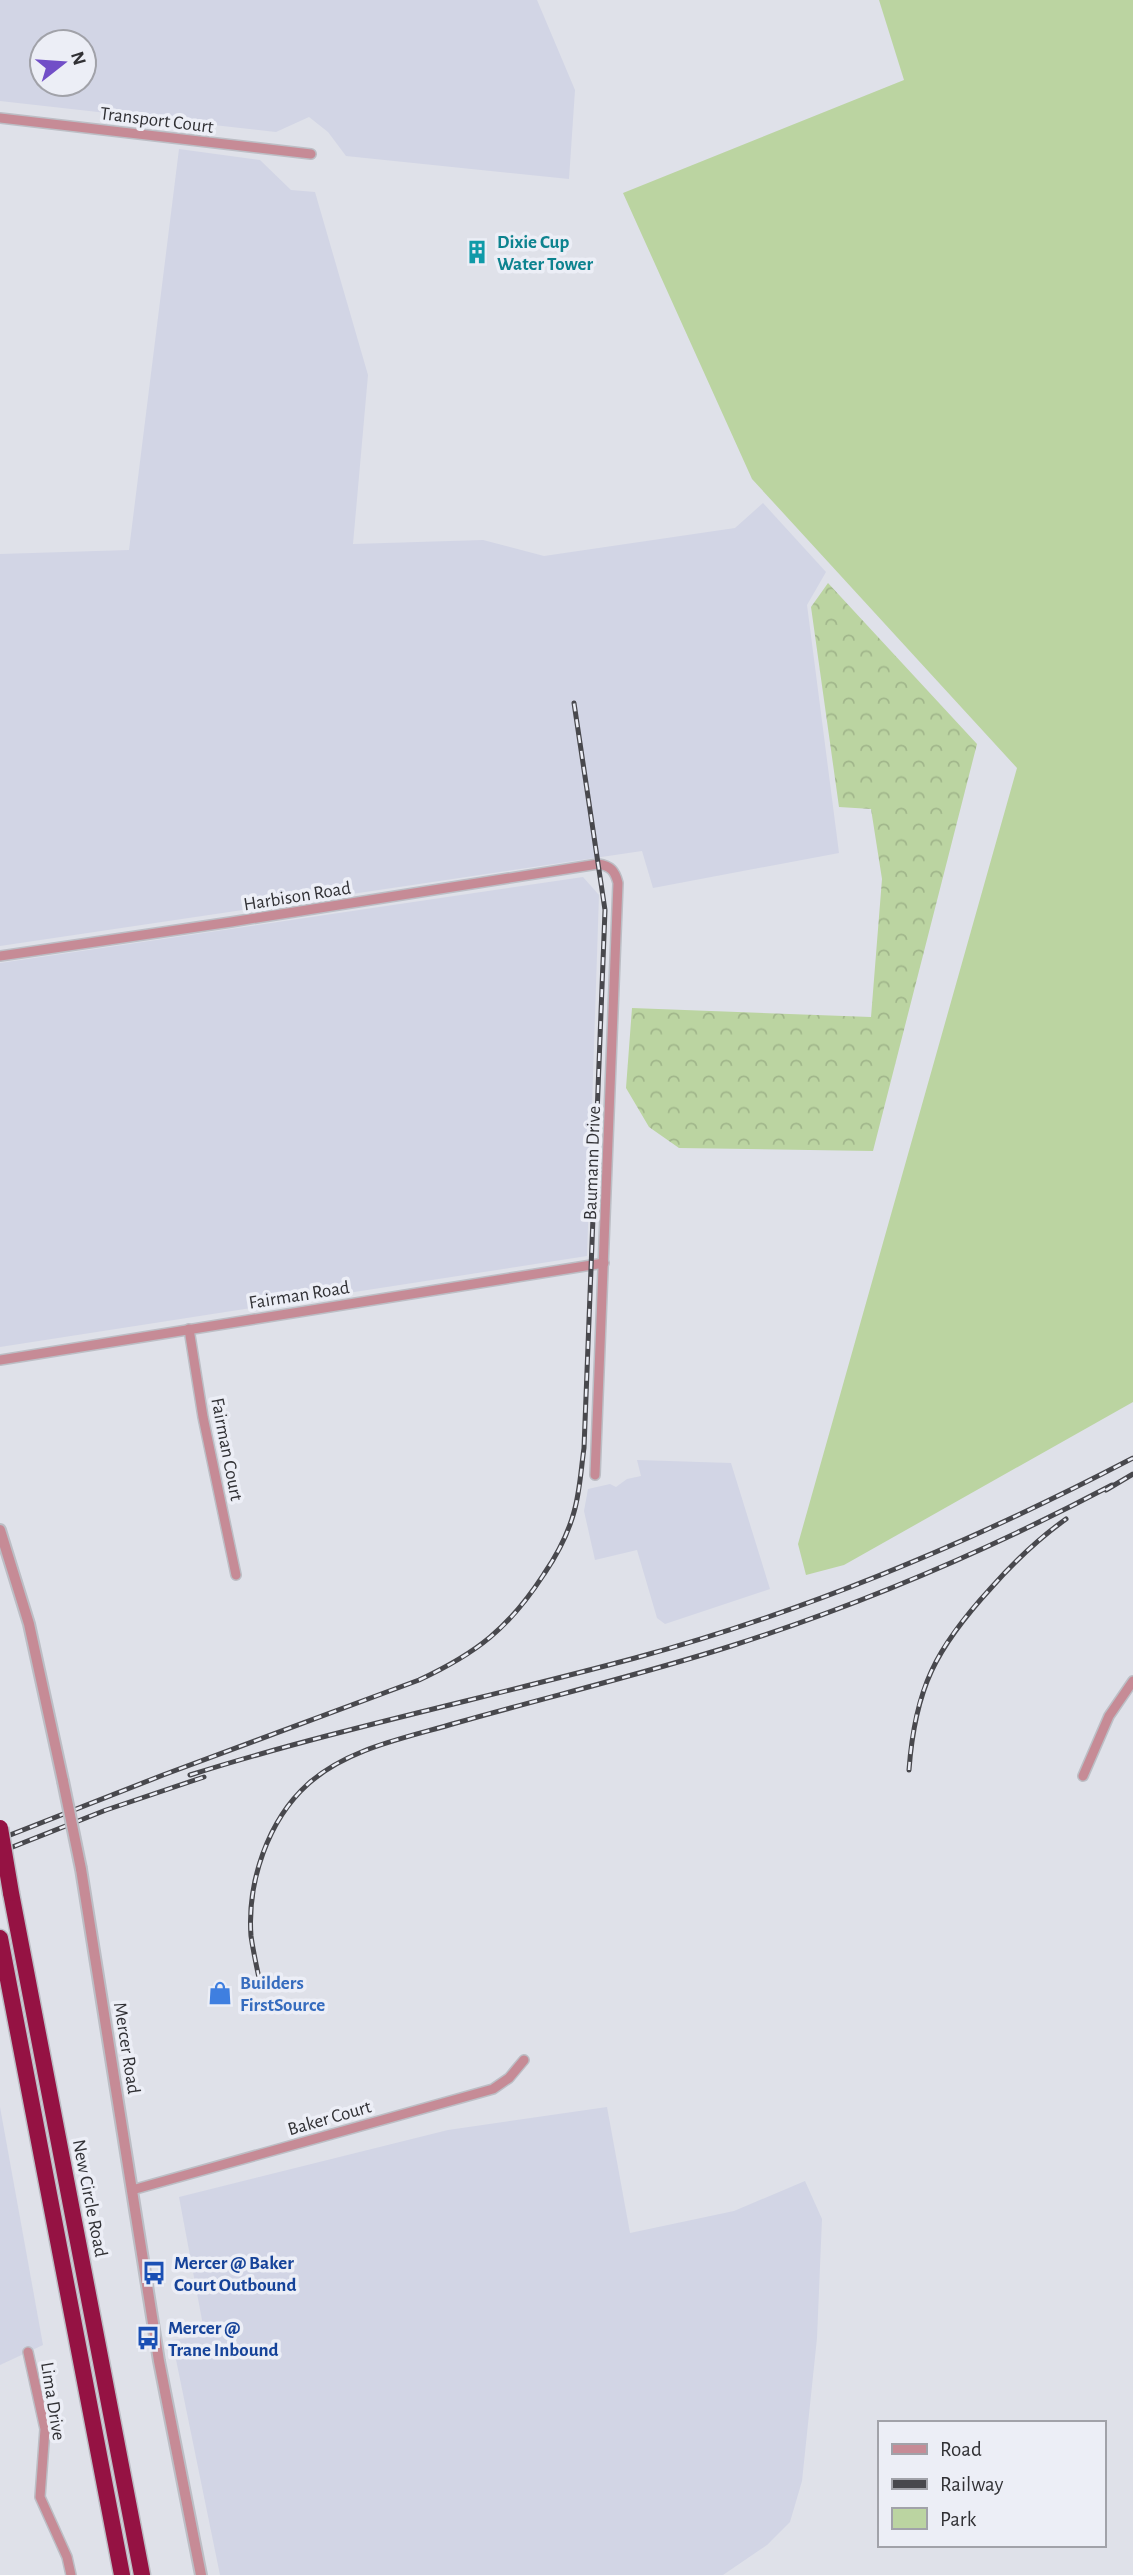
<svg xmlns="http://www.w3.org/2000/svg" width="1133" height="2575" font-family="'Alegreya Sans',sans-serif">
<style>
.built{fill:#d2d5e5;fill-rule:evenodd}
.green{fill:#bbd4a1}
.forest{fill:url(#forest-crowns)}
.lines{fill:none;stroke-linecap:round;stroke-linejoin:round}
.minor-casing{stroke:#bcbec5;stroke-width:12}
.tertiary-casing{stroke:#bcbec5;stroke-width:14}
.motorway-casing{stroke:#bcbec5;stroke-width:19}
.minor{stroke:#c68b96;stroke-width:9}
.tertiary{stroke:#c68b96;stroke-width:10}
.motorway{stroke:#951243;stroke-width:16}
.rail-casing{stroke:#48484d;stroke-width:5}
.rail{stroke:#eceef6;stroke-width:2.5;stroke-dasharray:8;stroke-linecap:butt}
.tertiary-bridge-casing{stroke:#bcbec5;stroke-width:14;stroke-linecap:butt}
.motorway-bridge-casing{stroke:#bcbec5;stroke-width:19;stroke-linecap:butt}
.tertiary-bridge{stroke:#c68b96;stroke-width:10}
.motorway-bridge{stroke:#951243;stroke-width:16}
.labels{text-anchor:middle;stroke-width:7;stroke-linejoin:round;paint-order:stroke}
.street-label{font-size:19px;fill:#313135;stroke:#eceef6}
.culture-label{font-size:19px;font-weight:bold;fill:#0d838f;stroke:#eceef6;text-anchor:start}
.shop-label{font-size:19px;font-weight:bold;fill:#366cbe;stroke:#eceef6;text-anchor:start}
.transit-label{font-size:19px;font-weight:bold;fill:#164399;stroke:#eceef6;text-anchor:start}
</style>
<defs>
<pattern id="forest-crowns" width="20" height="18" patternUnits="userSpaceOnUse" patternTransform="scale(1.75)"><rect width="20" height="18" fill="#bbd4a1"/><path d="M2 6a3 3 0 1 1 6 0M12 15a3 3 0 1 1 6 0" fill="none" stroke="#a1b68b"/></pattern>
</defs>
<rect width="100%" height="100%" fill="#dfe1e9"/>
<!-- built -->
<g class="built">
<path d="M0,0h537l38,90 -6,89 -223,-23 -18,-24 -19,-15 -33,15 -276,-31zM42,42h42v42h-42z"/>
<path d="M179,149l81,11 31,30 24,2 53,183 -15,169 130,-4 61,16 191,-28 28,-25 63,69 -19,33 32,248 -186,35 -11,-37 -642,95v-392l129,-4z"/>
<path d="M583,877l16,18 -12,361 -587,91v-384z"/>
<path d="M637,1460l94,3 39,126 -105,35 -8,-6 -20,-68 -42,10 -11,-49 4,-22 22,-5 6,3 11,-8 14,-3z"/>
<path d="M0,2107l43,238 -43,20z"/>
<path d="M607,2107l23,126 104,-22 71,-30 17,38 -5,119 -15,143 -12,41 -23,23 -44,30h-503l-48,-235 33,-4 -26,-139 269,-67z"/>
</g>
<!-- green -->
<path class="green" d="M879,0h254v1402l-289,163 -38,10 -8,-31 219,-776 -265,-289 -129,-286 281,-113z"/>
<!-- forest -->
<path class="forest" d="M828,583l149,161 -104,407 -194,-3 -30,-21 -23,-39 6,-80 239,9 11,-138 -11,-70 -32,-2 -28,-200z"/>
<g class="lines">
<!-- minor casing -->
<g class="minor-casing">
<g id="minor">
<path d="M0,118l311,36"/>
<path d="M0,956l231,-34 367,-58c13,2 17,7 20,19l-23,592"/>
<path d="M189,1329l14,88 33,158"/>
<path d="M0,1360l604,-97"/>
<path d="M1083,1776l26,-60 24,-35"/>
<path d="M132,2190l361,-101 16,-11 15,-18"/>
<path d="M28,2352l17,77 -5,68 27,60 4,18"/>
</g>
</g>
<!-- tertiary casing -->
<g class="tertiary-casing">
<g id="tertiary">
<path d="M0,1530l29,94 34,157"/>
<path d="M81,1869l78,492 42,214"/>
</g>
</g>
<!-- motorway casing -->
<g class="motorway-casing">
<g id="motorway">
<path d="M11,1893l131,682"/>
<path d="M0,1938l122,637"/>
</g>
</g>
<!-- minor -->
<use href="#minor" class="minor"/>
<!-- tertiary -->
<use href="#tertiary" class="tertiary"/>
<!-- motorway -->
<use href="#motorway" class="motorway"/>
<!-- rail casing -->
<g class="rail-casing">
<g id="rail">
<path d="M1106,1490l27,-16"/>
<path d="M909,1770c6,-82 27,-122 82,-182 23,-26 47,-49 75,-69"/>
<path d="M190,1775c146,-46 297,-77 445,-117 173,-47 339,-117 498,-200"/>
<path d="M0,1839l163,-64 256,-95c58,-27 90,-52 125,-106 13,-19 24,-40 30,-62 6,-21 7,-43 10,-64l21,-538 -31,-207"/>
<path d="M0,1852l106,-42 98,-33"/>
<path d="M259,1978c-3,-14 -6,-28 -8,-42 -4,-54 17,-116 57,-152 40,-36 98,-46 148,-61 91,-26 184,-48 275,-77 131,-42 260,-97 381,-161"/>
</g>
</g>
<!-- rail -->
<use href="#rail" class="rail"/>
<!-- tertiary-bridge casing -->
<g class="tertiary-bridge-casing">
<path id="tertiary-bridge" d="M63,1781l18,88"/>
</g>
<!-- motorway-bridge casing -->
<g class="motorway-bridge-casing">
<path id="motorway-bridge" d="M0,1828l11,65"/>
</g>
<!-- tertiary-bridge -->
<use href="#tertiary-bridge" class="tertiary-bridge"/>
<!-- motorway-bridge -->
<use href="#motorway-bridge" class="motorway-bridge"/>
</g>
<!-- icons -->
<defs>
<g id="building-bare" transform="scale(1.89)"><path d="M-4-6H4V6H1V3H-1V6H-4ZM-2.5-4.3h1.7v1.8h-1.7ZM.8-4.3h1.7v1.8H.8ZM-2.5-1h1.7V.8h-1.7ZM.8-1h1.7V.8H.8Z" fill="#0f9aa8" stroke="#eceef6" stroke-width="2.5" paint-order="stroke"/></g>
<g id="shop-bare" transform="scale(1.89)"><path d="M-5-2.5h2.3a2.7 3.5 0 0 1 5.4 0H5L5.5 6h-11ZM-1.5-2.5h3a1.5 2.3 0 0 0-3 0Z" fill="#3f7fe0" stroke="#eceef6" stroke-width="2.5" paint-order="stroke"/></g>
<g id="bus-bare" transform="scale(1.89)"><path d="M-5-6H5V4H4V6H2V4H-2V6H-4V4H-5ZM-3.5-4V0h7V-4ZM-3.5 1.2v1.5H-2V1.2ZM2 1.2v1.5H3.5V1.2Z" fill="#1a4fb4" stroke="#eceef6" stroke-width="2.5" paint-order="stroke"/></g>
</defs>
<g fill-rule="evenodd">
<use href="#building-bare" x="477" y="252"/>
<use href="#shop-bare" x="220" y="1993"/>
<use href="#bus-bare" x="154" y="2273"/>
<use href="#bus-bare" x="148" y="2338"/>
</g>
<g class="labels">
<!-- street labels -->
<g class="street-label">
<text transform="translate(157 119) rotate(7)" y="7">Transport Court</text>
<text transform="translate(297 895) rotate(-9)" y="7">Harbison Road</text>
<text transform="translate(591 1163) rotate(-88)" y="7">Baumann Drive</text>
<text transform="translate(299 1294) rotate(-9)" y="7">Fairman Road</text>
<text transform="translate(228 1449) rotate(79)" y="7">Fairman Court</text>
<text transform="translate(128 2048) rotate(81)" y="7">Mercer Road</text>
<text transform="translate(329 2117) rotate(-16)" y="7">Baker Court</text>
<text transform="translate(91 2198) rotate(79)" y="7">New Circle Road</text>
<text transform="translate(54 2401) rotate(81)" y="7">Lima Drive</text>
</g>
<!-- culture labels -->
<g class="culture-label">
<text x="497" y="248">Dixie Cup<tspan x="497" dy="22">Water Tower</tspan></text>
</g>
<!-- shop labels -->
<g class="shop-label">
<text x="240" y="1989">Builders<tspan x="240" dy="22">FirstSource</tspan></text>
</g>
<!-- transit labels -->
<g class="transit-label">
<text x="174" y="2269">Mercer @ Baker<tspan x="174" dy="22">Court Outbound</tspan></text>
<text x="168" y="2334">Mercer @<tspan x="168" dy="22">Trane Inbound</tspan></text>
</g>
</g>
<!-- legend -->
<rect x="878" y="2421" width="228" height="126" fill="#eceef6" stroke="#a1a2a9" stroke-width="2"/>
<rect x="892" y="2444" width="35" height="10" fill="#c68b96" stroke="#a1a2a9" stroke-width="2"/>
<text x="940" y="2456" font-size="21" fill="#313135">Road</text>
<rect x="892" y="2479" width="35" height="10" fill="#48484d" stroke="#a1a2a9" stroke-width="2"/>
<text x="940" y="2491" font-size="21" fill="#313135">Railway</text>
<rect x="892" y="2508" width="35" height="21" fill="#bbd4a1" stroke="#a1a2a9" stroke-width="2"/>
<text x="940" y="2526" font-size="21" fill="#313135">Park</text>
<!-- north arrow -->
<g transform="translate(63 63) rotate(73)"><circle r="33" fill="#eceef6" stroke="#a1a2a9" stroke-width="2"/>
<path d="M0-5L12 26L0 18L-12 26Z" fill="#714ec7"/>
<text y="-10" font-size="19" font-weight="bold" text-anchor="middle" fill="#313135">N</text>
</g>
</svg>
